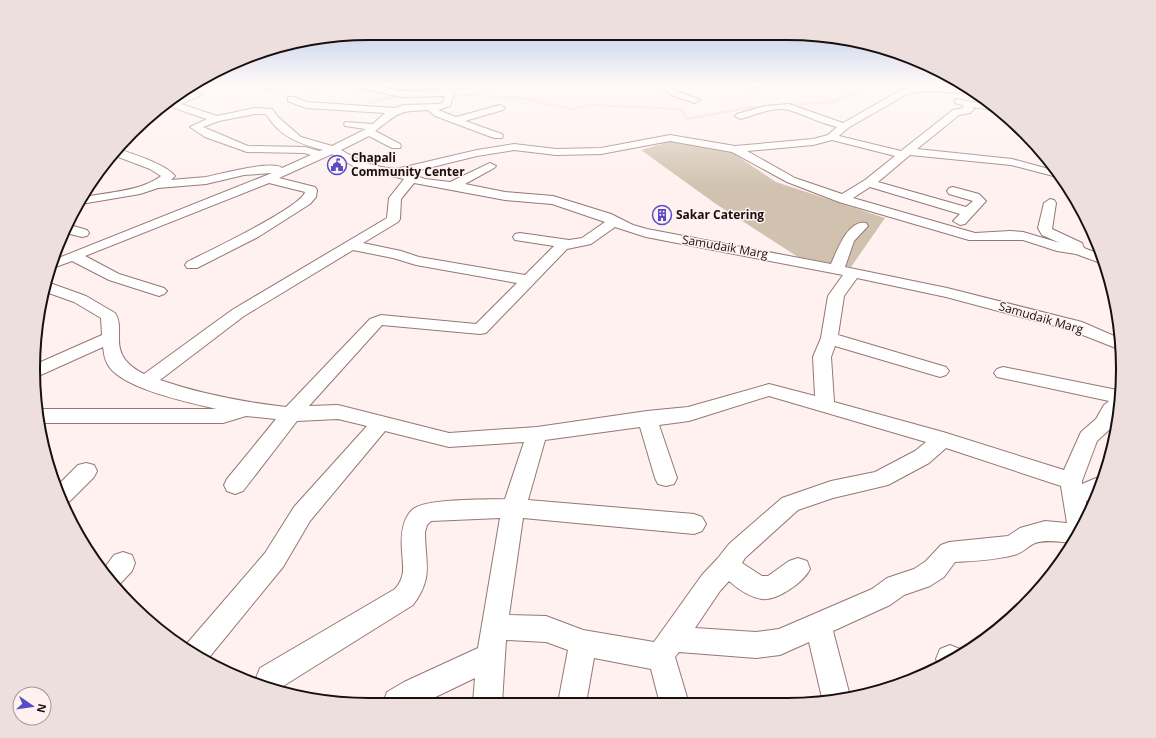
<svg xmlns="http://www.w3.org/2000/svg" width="1156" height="738" font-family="'Open Sans',sans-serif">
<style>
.green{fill:#d1c2af}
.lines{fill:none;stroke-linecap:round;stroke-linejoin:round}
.stream{stroke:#f2d2e2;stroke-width:2.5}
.minor-casing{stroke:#957873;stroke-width:2}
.minor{fill:#fff;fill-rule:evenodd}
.labels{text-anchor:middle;stroke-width:3;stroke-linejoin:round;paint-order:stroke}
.far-poi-label{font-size:12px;font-weight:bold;fill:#190f0d;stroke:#fef1ef;text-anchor:start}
.far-street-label{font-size:12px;fill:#190f0d;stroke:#fef1ef}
.rim{fill:none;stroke:#190f0d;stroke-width:2}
</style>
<rect width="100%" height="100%" fill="#fef1ef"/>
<!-- green -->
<g class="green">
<path d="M257,85h79l-21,4 -19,-1 -29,3z"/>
<path d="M672,141l59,11 45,30 109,36 -34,49 -53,-10 -82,-53 -75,-54z"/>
</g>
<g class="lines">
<!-- stream -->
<g class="stream">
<path d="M452,95l69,3 51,11 20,-4 90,4 5,10 60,-11 19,-1"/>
<path d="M371,102l22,-5h13"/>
<path d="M785,105l48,-3 37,-17"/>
</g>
<!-- minor casing -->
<g class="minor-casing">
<g id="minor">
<path d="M354,85h16l31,6 42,-1 -4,-5h31l-1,2 -17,3 2,3 -4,13 -12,4 18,7 44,-12 5,3 -2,2 -38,11 37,13 1,2 -1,2h-8l-59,-22 -7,-6c-33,1 -28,3 -53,21l25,13 1,2 -1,2h-8l-23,-12 -28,14c19,11 32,17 55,19l81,-19 37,-6 42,5 45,-1 69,-13 65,11 78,-7 15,-4 9,-8c-17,-4 -32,-12 -48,-17 -15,-4 -34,5 -49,9l-5,-3 2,-2 28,-8 24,-2 54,19 58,-33 27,-5 36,3v4l-3,1 -33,-2 -21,3 -59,34 -9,8 62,15 52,-41 11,-2 -2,-3 -7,-2v-4l41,7 6,6 -29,-5 1,2 -4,4 -11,2 -42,34 95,10 44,12 5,7 -50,-13 -101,-10 -32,27 88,25 7,-6 -24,-7 -2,-3 2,-3 4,-1 26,7 7,7 -21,23 -5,1 -7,-4 7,-7 -90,-27 -17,11 122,35 35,-2 13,1 37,11 -18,-8 -4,-7 6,-25 6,-4 4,1 2,3 -4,26 30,14 2,5 18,7 4,10 -30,-11 -19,-3 -34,-11h-54l-130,-38 -52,-20 -55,-30 -62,-11 -69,13 -45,1 -42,-5 -37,6 -69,17 17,6 25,3 40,-19 6,3 -2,2 -29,16 40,8 48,4 58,18 22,11 14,4 184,35c6,-13 17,-45 35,-41l2,3 -14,15 -9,26 102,21 135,34 39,17v11l-51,-20 -124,-33 -89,-19 -13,18 -6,39 108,32 3,4 -3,4 -6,2 -105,-31 -4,11 3,45 109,30 121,38 17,-38 15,-13 8,-14 5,-4 -112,-24 -3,-4 3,-4 6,-2 119,24 -4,23 -8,15 -13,12 -15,40v3l19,-8 3,1 -8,20 -10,4 2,17 -16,25c-11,-1 -25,-4 -37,0 -7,3 -12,10 -21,12 -19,5 -39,6 -59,7l-11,15 -14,9 -26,9 -14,10 -57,26 17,65 -27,6 -14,-60 -29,13 -24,3 -77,-6 -4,5 14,47h-29l-9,-35 -57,-11 -8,45h-28l10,-53 -22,-8 -40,-2 -4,63h-29l2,-25 -52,25 -40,-1 4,-10 17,-10 74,-34 22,-130 -69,3 -4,4 -2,7c0,31 9,45 -12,73l-133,83 -3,1 -18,-5 -3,-6 4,-10 135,-79c11,-13 8,-22 7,-38 -1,-13 -1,-30 10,-41 12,-12 74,-10 93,-11l19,-57 -75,5 -64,-16 -75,90 -27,46 -76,93 -23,-13 81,-94 29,-46 73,-81 -29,-7 -41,2 -54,70 -8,3 -8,-3 -3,-6 3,-6 49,-60 -30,-3 -23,7h-183l-1,-14h178c-26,-6 -99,-21 -110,-46 -3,-5 -3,-11 -4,-16l-69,31v-13l68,-30 -1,-17 -27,-16 -28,-10 1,-10 39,14 29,17c5,7 4,16 4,24 -1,19 9,29 25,37l88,-64 155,-92 2,-20 15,-19 -49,-12 -23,-13 -53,24 36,9 2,3 -1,7 -6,7 -52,33 -61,31h-10l-2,-3 2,-3c18,-9 115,-55 118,-70l-36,-9 -184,73 34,18 45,14 3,3 -3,3 -5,2 -50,-16 -37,-19 -22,8 1,-8 221,-88 -28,2 -38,9 -48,4 -18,6 -59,10 4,-7c25,-5 56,-6 76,-21l-11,-7 -37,-14 5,-6c15,5 48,15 57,27l-4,4c12,-1 23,-2 35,-3 14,-3 67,-17 76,-9l29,-13 -7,-2 -57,-1 -42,-15 -15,-10 17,-8c-8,-3 -36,-11 -40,-15l20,-8 -9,-2 4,-4 19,3 1,2 -21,9 36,12 38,-8 17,1 6,8 23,20 31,9 34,-17 -21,-3 -1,-2 1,-2 28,2 12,-11 -79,-5 -18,-7v-4h6l13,5 87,6 10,-3 35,-1 4,-2 2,-6 -44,1 -46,-10zM255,114h11c14,23 32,29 57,36l-4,1 -14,-4 -57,-1 -45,-19 16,-6zM832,140l63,16 -30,24 -23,14 -47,-16 -48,-27 66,-6zM414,183l91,17 47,4 53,18 -23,16 -13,2 -49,-7 -5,1 -2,3 2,3 39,6 -29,29 -106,-18 -18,-6 -38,-8 35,-21 2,-3 1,-20zM615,227l31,10 197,38 -15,21 -7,42 -8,19 2,39 -46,-12 -81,23 -41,4 -110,16 -88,6 -111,-28 -29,1 73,-81 98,9 6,-1 81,-84 24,-5zM353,250l40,8 23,7 101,18 -41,41 -95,-9 -11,4 -84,88c-43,-5 -85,-13 -126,-27l84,-64zM769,396l157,46 -11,9 -40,21 -44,9 -49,17 -53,46 -11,14 -16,17 -48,67 -71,-12 -37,-14 -37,-1 14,-97 171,16 8,-3 4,-7 -4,-7 -8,-3 -166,-14 17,-60 95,-13 15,51 3,6 8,2 8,-2 3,-6 -18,-53 30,-4zM946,448l115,38 6,37 -22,-2 -25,7 -12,8 -59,6 -8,3 -15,16 -12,8 -27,9 -15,11 -93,40 -23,3 -61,-4 25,-37 9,-10c9,8 20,16 33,18 15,2 42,-17 48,-30l-3,-8 -9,-3 -9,3 -21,15h-6l-20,-13 3,-5 53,-48 35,-12 55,-13 41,-22z"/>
<path d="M659,85h10l10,7 21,8 -5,3 -22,-7z"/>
<path d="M742,85h19c-4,4 -15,4 -19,0z"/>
<path d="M70,225l17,5 2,3 -2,3 -5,1 -16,-4z"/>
<path d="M86,463l8,2 3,6 -3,6 -24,24 -4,2 -8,-18 20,-20z"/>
<path d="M123,552l9,3 3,8 -3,8 -14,15 -15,-16 11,-15z"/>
<path d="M950,645l10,4 2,6 -23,12 -3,-8 4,-10z"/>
</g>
</g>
<!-- minor -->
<use href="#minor" class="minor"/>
</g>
<!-- sky -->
<linearGradient id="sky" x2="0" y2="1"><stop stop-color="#acc0e6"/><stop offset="0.45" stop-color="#fff9f8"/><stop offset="1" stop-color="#fff9f8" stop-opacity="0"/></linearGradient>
<rect width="1156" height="188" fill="url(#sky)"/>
<!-- icons -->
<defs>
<g id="civic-ring" transform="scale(1)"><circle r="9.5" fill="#fef1ef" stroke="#584cc4" stroke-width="1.5"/><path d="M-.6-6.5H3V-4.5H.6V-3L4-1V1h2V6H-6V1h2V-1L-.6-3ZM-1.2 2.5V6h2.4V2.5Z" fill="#584cc4"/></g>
<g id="building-ring" transform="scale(1)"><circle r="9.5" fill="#fef1ef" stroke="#584cc4" stroke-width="1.5"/><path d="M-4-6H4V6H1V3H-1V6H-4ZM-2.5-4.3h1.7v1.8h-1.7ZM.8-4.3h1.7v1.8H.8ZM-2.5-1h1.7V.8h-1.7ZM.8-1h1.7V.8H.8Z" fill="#584cc4"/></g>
</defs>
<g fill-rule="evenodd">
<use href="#civic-ring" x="337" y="165"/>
<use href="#building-ring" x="662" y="215"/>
</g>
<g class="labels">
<!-- far-poi labels -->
<g class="far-poi-label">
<text x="351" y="162">Chapali<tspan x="351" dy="14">Community Center</tspan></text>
<text x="676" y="219">Sakar Catering</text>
</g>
<!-- far-street labels -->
<g class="far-street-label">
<text transform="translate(725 247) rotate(10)" y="4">Samudaik Marg</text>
<text transform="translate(1041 318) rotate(16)" y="4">Samudaik Marg</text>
</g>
</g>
<!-- crop -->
<path d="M0 0H1156V738H0ZM369 40H787A329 329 0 0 1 1116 369V369A329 329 0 0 1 787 698H369A329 329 0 0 1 40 369V369A329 329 0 0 1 369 40Z" fill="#ecdfdd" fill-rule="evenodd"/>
<path class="rim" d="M369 40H787A329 329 0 0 1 1116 369V369A329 329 0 0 1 787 698H369A329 329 0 0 1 40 369V369A329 329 0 0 1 369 40Z"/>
<!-- north arrow -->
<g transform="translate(32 706) rotate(103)"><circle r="19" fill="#fef1ef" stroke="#a29795"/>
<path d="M0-3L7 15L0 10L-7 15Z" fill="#584cc4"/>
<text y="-6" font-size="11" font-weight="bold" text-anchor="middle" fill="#190f0d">N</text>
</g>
</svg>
